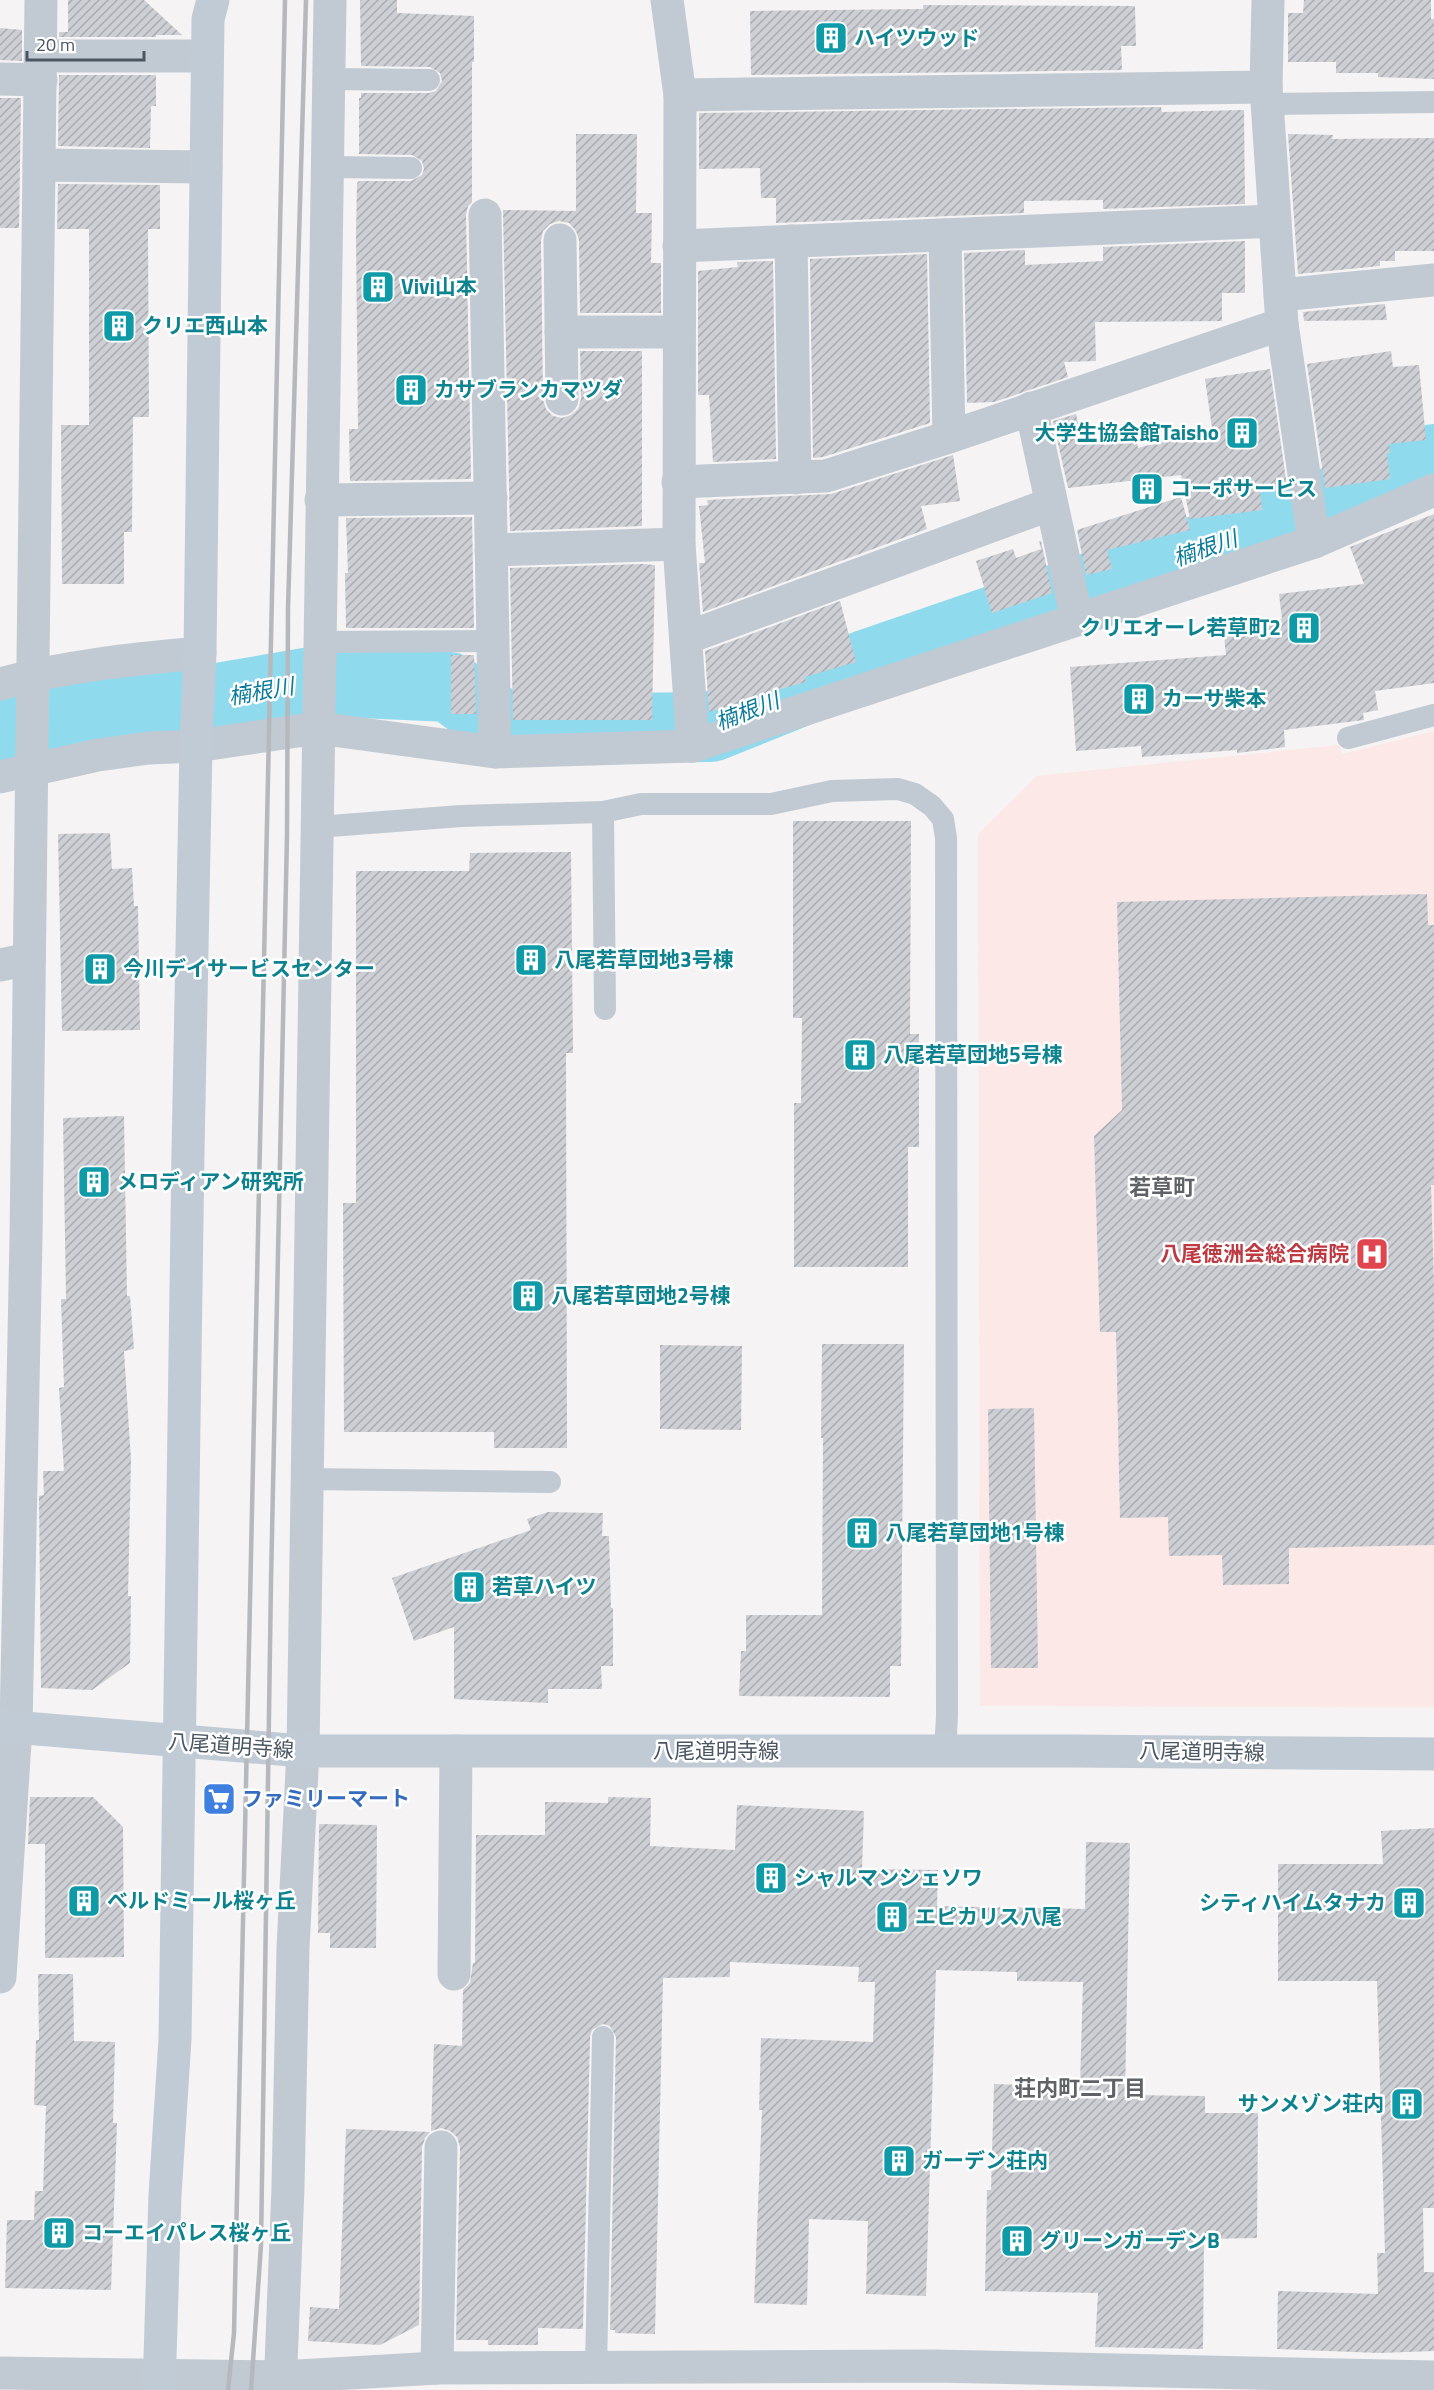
<svg xmlns="http://www.w3.org/2000/svg" width="1434" height="2390" font-family="'Titillium Web','Noto Sans JP',sans-serif">
<style>
.medical{fill:#fce8e6}
.park{fill:url(#park-crowns)}
.lines{fill:none;stroke-linecap:round;stroke-linejoin:round}
.river{stroke:#90daee;stroke-width:70}
.building{fill:url(#building-hatch)}
.lane{stroke:#c1cad2;stroke-width:22}
.street{stroke:#c1cad2;stroke-width:33}
.secondary{stroke:#c1cbd6;stroke-width:33}
.rail{stroke:#b5b8bd;stroke-width:4.5}
.labels{text-anchor:middle;stroke-width:5;stroke-linejoin:round;paint-order:stroke}
.culture-label{font-size:21px;font-weight:bold;fill:#0d838f;stroke:#fff;text-anchor:start}
.health-label{font-size:21px;font-weight:bold;fill:#be3a42;stroke:#fff;text-anchor:end}
.street-label{font-size:21px;fill:#4a5661;stroke:#fff}
.shop-label{font-size:21px;font-weight:bold;fill:#366cbe;stroke:#fff;text-anchor:start}
.water-label{font-size:22px;font-style:italic;fill:#0c7c9b;stroke:#fff}
.neighbourhood-label{font-size:22px;font-weight:bold;fill:#5f6368;stroke:#fff}
</style>
<defs>
<pattern id="park-crowns" width="20" height="18" patternUnits="userSpaceOnUse" patternTransform="scale(1.5)"><rect width="20" height="18" fill="#c3f1d5"/><path d="M2 6a3 3 0 1 1 6 0M12 15a3 3 0 1 1 6 0" fill="none" stroke="#a0c6b0"/></pattern>
<pattern id="building-hatch" width="6" height="6" patternUnits="userSpaceOnUse" patternTransform="scale(1.5)"><rect width="6" height="6" fill="#cdcfd5"/><path d="M-1 1l2-2M0 6l6-6M5 7l2-2" fill="none" stroke="#a8abb0"/></pattern>
</defs>
<rect width="100%" height="100%" fill="#f5f3f3"/>
<!-- medical -->
<path class="medical" d="M1434,731v976l-454,-1 -2,-872 59,-58 302,-31 3,9z"/>
<!-- park -->
<path class="park" d="M346,656h100l-1,61 -100,-11z"/>
<g class="lines">
<!-- river -->
<path class="river" d="M0,731l91,-21 91,-6 135,-23 132,6 59,42 203,-2 157,-63 431,-148 135,-57"/>
</g>
<!-- building -->
<g class="building">
<path d="M68,0h76l38,35h-26v2h-97v-5h9z"/>
<path d="M360,0h37v13l77,3v46h-2v140l-4,4 -2,9 5,264 -121,2 -1,-52h9l-2,-193 1,-53 2,-2h52l11,-6 2,-6 -2,-8 -10,-6 -53,-1v-56h2v-5h68l7,-2 6,-10 -2,-8 -10,-6 -69,-1z"/>
<path d="M1304,0h127v19h3v60l-56,-2v-4h-42v-11h-48v-49h15z"/>
<path d="M923,5l212,1 1,40h-15l1,24 -371,5 -1,-64 173,-2z"/>
<path d="M0,28l22,2v31l-22,-1z"/>
<path d="M59,75h97v31h-5l-1,42 -92,-2z"/>
<path d="M0,98h21l-2,130h-19z"/>
<path d="M1161,107l1,5 82,-2 1,94 -142,5v-9l-79,1v12l-248,10v-25h-15l-1,-30 -61,1v-56z"/>
<path d="M576,134h61l-1,79h16l-1,50h10v50h-81l-1,-73 -3,-9 -7,-8 -10,-2 -9,3 -7,7 -2,9 2,160 3,9 7,7 9,2 9,-3 7,-6 3,-10 -1,-48h62v175l-132,5 -7,-321 73,1z"/>
<path d="M1288,134l45,1 -1,4 102,-1v113h-39v10h-15v5l-82,8z"/>
<path d="M58,184l102,1v44h-12l1,188h-16l-1,115h-8v52h-62l-1,-159h28v-196h-32z"/>
<path d="M1245,241v52h-23v28l-127,1 1,39 -32,1 4,15 -74,25 -27,1 -3,-150 61,-3v15l78,-4v-14z"/>
<path d="M927,254l3,169 -107,34 -10,1 -3,-199z"/>
<path d="M773,261l3,198 -63,3 -4,-67h-11v-124l40,-4 -1,-5z"/>
<path d="M1385,304l2,16 -83,1 -1,-9z"/>
<path d="M1391,351l2,16 26,-2 7,75 -37,4 1,9h-3l3,26 -65,9 -18,-124z"/>
<path d="M1270,369l17,117 -27,5 2,19 -72,9 -9,-44 -113,13 -15,-67 23,-7 7,31 52,-13 3,16 74,-20 -7,-49z"/>
<path d="M953,455l7,46 -39,5 6,23 -224,83 -4,-49h6l-6,-57 9,-1 -1,-5 124,-6z"/>
<path d="M1181,497l9,33 -83,20 5,19 -26,6 -9,-45z"/>
<path d="M1434,514v169l-59,8 3,19 -15,3 1,7 -80,10 1,17 -48,6v-3l-95,7 -1,-11 -65,5 -6,-84 156,-12 -3,-29 59,-7 -3,-25 85,-10 -14,-37z"/>
<path d="M472,517l2,111h-128l-1,-55h3l-2,-55z"/>
<path d="M1039,541h2l11,52 -60,20 -16,-52 37,-12 3,9 25,-9z"/>
<path d="M642,564l13,1 -3,155h-139l-3,-152z"/>
<path d="M840,601l16,61 -51,15 1,5 -40,11 1,3 -58,16 -4,-61z"/>
<path d="M451,655h23l2,59h-25z"/>
<path d="M793,821h118l-1,213h9v113h-11v120h-114v-164h7l1,-85h-9z"/>
<path d="M110,833l2,36 20,-1 2,38h4l2,124 -78,1 -4,-197z"/>
<path d="M571,852l2,201h-7l1,395h-73v-16h-150l-1,-229h13v-332h113l1,-18z"/>
<path d="M1427,894l1,31h6v260h-3l3,100v260l-145,3v36l-66,1 -1,-30 -53,1 -1,-39 -48,1 -4,-186h-16l-6,-196 28,-26 -5,-208z"/>
<path d="M124,1116l3,180h3l4,53 -10,2 7,109 -3,136h3l-1,67 -38,27 -51,-2 -2,-192 5,-1 -1,-24h21l-5,-83 5,-1 -3,-88h5l-3,-181z"/>
<path d="M822,1344h82l-3,322h-11v31l-151,-1 2,-45h5v-36h76l1,-177h-2z"/>
<path d="M660,1345l82,1 -1,84 -81,-1z"/>
<path d="M1034,1408l4,260h-47l-3,-259z"/>
<path d="M548,1512l55,1 -1,23h7l2,72h2v58h-12l1,23h-54v14l-94,-4v-72l-40,14 -22,-63 139,-48 -4,-11z"/>
<path d="M30,1797h63l30,30 1,130 -79,1v-114h-17z"/>
<path d="M608,1797l43,1 -1,48 85,4 2,-45 127,6 -2,58 76,1 -1,36 148,3 1,-67 44,1 -5,252 80,1v17h53l-1,125 -53,1 -1,110 -108,-2 3,-54 -113,-2 2,-101h4l3,-106 86,3 3,-105 -66,-1v-9l-81,-2 -10,326 -60,-2 2,-73 -59,-2 -2,86 -53,-2 8,-193h-3l2,-72 112,4 2,-60h-17l1,-15 -129,-5v15l-67,1 -8,356 -40,-1v-3h-5l6,-293 -6,-11 -7,-2 -11,6 -2,7 -7,292 -45,-1v17h-50v-5h-32l4,-193 -3,-10 -7,-6 -9,-3 -10,3 3,-87 28,2 1,-56 7,-7 3,-20h2l1,-128h69v-33l63,1z"/>
<path d="M319,1824l58,1 -1,123h-46v-15h-12z"/>
<path d="M1434,1828v380h-11l1,64h10v79l-55,2 -102,-4 1,-58 100,3 -1,-41h8l-8,-272h-99v-117h105l-2,-33z"/>
<path d="M38,1974h35l1,67 41,1 -2,81h4l-6,167 -106,-2 2,-68h27l1,-29h8l3,-85 -12,-1 2,-65h3z"/>
<path d="M346,2129l84,3 -5,6 -3,9 -3,178 -39,20 -72,-4 2,-34 29,2z"/>
</g>
<g class="lines">
<!-- lane -->
<g class="lane">
<path d="M328,79l101,1"/>
<path d="M1267,104l167,-2"/>
<path d="M327,167l84,1"/>
<path d="M319,642l174,-1"/>
<path d="M1348,738l86,-23"/>
<path d="M603,812l2,197"/>
<path d="M317,827l144,-11 142,-4 38,-8h130l61,-13 66,-2 17,5 17,12 11,13 3,19 1,878 -2,35"/>
<path d="M307,1479l243,3"/>
<path d="M596,2368l7,-331"/>
</g>
<!-- street -->
<g class="street">
<path d="M667,0l13,95 -1,449 14,202"/>
<path d="M1268,0l-2,87 16,237 32,218"/>
<path d="M41,56h166"/>
<path d="M0,79l41,1"/>
<path d="M680,95l586,-8"/>
<path d="M39,165l167,2"/>
<path d="M485,215l10,537"/>
<path d="M945,235l4,202"/>
<path d="M560,240l2,159"/>
<path d="M791,241l4,237"/>
<path d="M679,246l596,-25"/>
<path d="M1280,295l154,-15"/>
<path d="M561,332h117"/>
<path d="M1031,408l46,212"/>
<path d="M678,482l148,-6 123,-39 333,-113"/>
<path d="M321,500l170,-2"/>
<path d="M491,550l188,-6"/>
<path d="M686,638l365,-134"/>
<path d="M0,684c65,-18 133,-25 200,-31"/>
<path d="M0,777l98,-22 51,-7 47,-2 122,-18 177,24 198,-6 621,-204 120,-52"/>
<path d="M0,965l29,-6"/>
<path d="M454,1974l2,-223"/>
<path d="M0,1977l16,-250 10,-489 15,-1238"/>
<path d="M437,2368l4,-221"/>
<path d="M0,2373l281,4 156,-9 496,-2 501,11"/>
<path d="M280,2390l8,-203 5,-239 10,-197 27,-1751"/>
</g>
<!-- secondary -->
<g class="secondary">
<path d="M0,1726l303,25h772l359,3"/>
<path d="M159,2390l6,-195 10,-156 13,-887 8,-406 4,-93 8,-634 5,-19"/>
</g>
<!-- rail -->
<g class="rail">
<path d="M228,2390l6,-57 51,-2333"/>
<path d="M251,2390l10,-145 10,-664 16,-746 1,-226 18,-609"/>
</g>
</g>
<!-- icons -->
<defs>
<g id="building-square" transform="scale(1.725)"><rect x="-9" y="-9" width="18" height="18" rx="4" fill="#0f9aa8" stroke="#fff"/><path d="M-4-6H4V6H1V3H-1V6H-4ZM-2.5-4.3h1.7v1.8h-1.7ZM.8-4.3h1.7v1.8H.8ZM-2.5-1h1.7V.8h-1.7ZM.8-1h1.7V.8H.8Z" fill="#fff"/></g>
<g id="hospital-square" transform="scale(1.725)"><rect x="-9" y="-9" width="18" height="18" rx="4" fill="#e0444e" stroke="#fff"/><path d="M-5-5h3v3.5h4V-5h3V5h-3V1.5h-4V5h-3Z" fill="#fff"/></g>
<g id="supermarket-square" transform="scale(1.725)"><rect x="-9" y="-9" width="18" height="18" rx="4" fill="#3f7fe0" stroke="#fff"/><path d="M-6-5.5h2.5l.6 2H6L4.5 2H-2.5L-4.4-4H-6ZM-1.5 3.2a1.3 1.3 0 1 0 .1 0ZM3 3.2a1.3 1.3 0 1 0 .1 0Z" fill="#fff"/></g>
</defs>
<g fill-rule="evenodd">
<use href="#building-square" x="831" y="38"/>
<use href="#building-square" x="378" y="287"/>
<use href="#building-square" x="119" y="326"/>
<use href="#building-square" x="411" y="390"/>
<use href="#building-square" x="1242" y="433"/>
<use href="#building-square" x="1147" y="489"/>
<use href="#building-square" x="1304" y="628"/>
<use href="#building-square" x="1139" y="699"/>
<use href="#building-square" x="531" y="960"/>
<use href="#building-square" x="100" y="969"/>
<use href="#building-square" x="860" y="1055"/>
<use href="#building-square" x="94" y="1182"/>
<use href="#hospital-square" x="1372" y="1254"/>
<use href="#building-square" x="528" y="1296"/>
<use href="#building-square" x="862" y="1533"/>
<use href="#building-square" x="469" y="1587"/>
<use href="#supermarket-square" x="219" y="1799"/>
<use href="#building-square" x="771" y="1878"/>
<use href="#building-square" x="84" y="1901"/>
<use href="#building-square" x="1409" y="1903"/>
<use href="#building-square" x="892" y="1917"/>
<use href="#building-square" x="1407" y="2104"/>
<use href="#building-square" x="899" y="2161"/>
<use href="#building-square" x="59" y="2233"/>
<use href="#building-square" x="1017" y="2241"/>
</g>
<g class="labels">
<!-- culture labels -->
<g class="culture-label">
<text x="854" y="45">ハイツウッド</text>
<text x="401" y="294">Vivi山本</text>
<text x="142" y="333">クリエ西山本</text>
<text x="434" y="397">カサブランカマツダ</text>
<text x="1219" y="440" text-anchor="end">大学生協会館Taisho</text>
<text x="1170" y="496">コーポサービス</text>
<text x="1281" y="635" text-anchor="end">クリエオーレ若草町2</text>
<text x="1162" y="706">カーサ柴本</text>
<text x="554" y="967">八尾若草団地3号棟</text>
<text x="123" y="976">今川デイサービスセンター</text>
<text x="883" y="1062">八尾若草団地5号棟</text>
<text x="117" y="1189">メロディアン研究所</text>
<text x="551" y="1303">八尾若草団地2号棟</text>
<text x="885" y="1540">八尾若草団地1号棟</text>
<text x="492" y="1594">若草ハイツ</text>
<text x="794" y="1885">シャルマンシェソワ</text>
<text x="107" y="1908">ベルドミール桜ヶ丘</text>
<text x="1386" y="1910" text-anchor="end">シティハイムタナカ</text>
<text x="915" y="1924">エピカリス八尾</text>
<text x="1384" y="2111" text-anchor="end">サンメゾン荘内</text>
<text x="922" y="2168">ガーデン荘内</text>
<text x="82" y="2240">コーエイパレス桜ヶ丘</text>
<text x="1040" y="2248">グリーンガーデンB</text>
</g>
<!-- health labels -->
<g class="health-label">
<text x="1349" y="1261">八尾徳洲会総合病院</text>
</g>
<!-- street labels -->
<g class="street-label">
<text transform="translate(231 1746) rotate(4)" y="7">八尾道明寺線</text>
<text x="716" y="1758">八尾道明寺線</text>
<text transform="translate(1202 1752) rotate(1)" y="7">八尾道明寺線</text>
</g>
<!-- shop labels -->
<g class="shop-label">
<text x="242" y="1806">ファミリーマート</text>
</g>
<!-- water labels -->
<g class="water-label">
<text transform="translate(1205 548) rotate(-19)" y="8">楠根川</text>
<text transform="translate(261 691) rotate(-10)" y="8">楠根川</text>
<text transform="translate(747 711) rotate(-21)" y="8">楠根川</text>
</g>
<!-- neighbourhood labels -->
<g class="neighbourhood-label">
<text x="1162" y="1195">若草町</text>
<text x="1080" y="2096">荘内町二丁目</text>
</g>
</g>
<!-- scale -->
<path d="M27 51v9h117v-9" fill="none" stroke="#4a5661" stroke-width="3"/>
<text x="36" y="51" font-size="18" fill="#4a5661" stroke="#ffffff" stroke-width="4.5" paint-order="stroke">20 m</text>
</svg>
